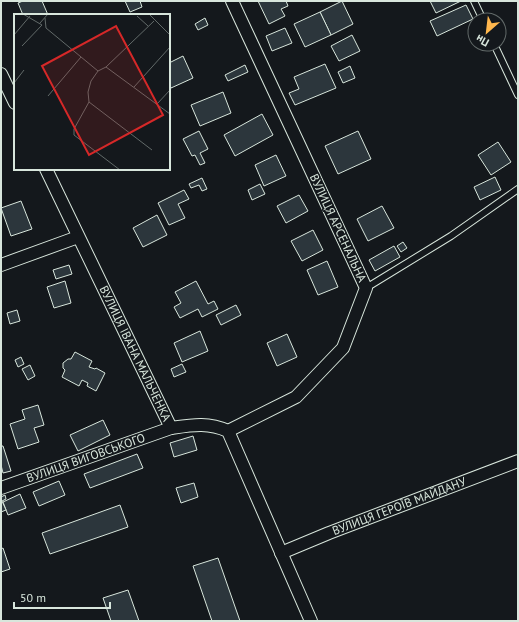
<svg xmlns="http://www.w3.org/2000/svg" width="519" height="622" font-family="'PT Sans',sans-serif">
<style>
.building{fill:#2c363c;stroke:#d8e6dc}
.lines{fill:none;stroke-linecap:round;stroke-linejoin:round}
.service-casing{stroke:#d8e6dc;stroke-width:8}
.minor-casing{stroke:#d8e6dc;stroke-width:14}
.service{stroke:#14181c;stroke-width:6}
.minor{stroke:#14181c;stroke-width:12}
.labels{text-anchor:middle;stroke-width:3;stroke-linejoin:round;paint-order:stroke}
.street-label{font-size:12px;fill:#d8e6dc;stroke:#14181c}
.inset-road{fill:none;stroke:#626a69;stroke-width:1}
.view{fill:#d62828;fill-opacity:0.15;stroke:#d62828;stroke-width:2}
.inset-edge{fill:none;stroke:#d8e6dc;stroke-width:2}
</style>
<rect width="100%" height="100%" fill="#14181c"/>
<!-- building -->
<g class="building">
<path d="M23,1h19l6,14h-25l-5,-12z"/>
<path d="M125,1h15l2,6 -12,5z"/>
<path d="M258,1h28l2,5 -7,3 4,7 -16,8z"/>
<path d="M342,1l11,23 -22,11 -11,-23z"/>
<path d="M430,1h31l-25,12z"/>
<path d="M466,5l7,14 -36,17 -7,-15z"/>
<path d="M320,12l11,23 -26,12 -11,-23z"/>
<path d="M205,18l3,7 -10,5 -3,-6z"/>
<path d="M285,28l7,15 -20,8 -6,-15z"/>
<path d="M352,35l8,16 -21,10 -8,-15z"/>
<path d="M183,56l10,22 -22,10 -2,-5v-20z"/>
<path d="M325,64l11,24 -41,17 -6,-12 10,-4 -5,-12z"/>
<path d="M245,65l3,7 -20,9 -3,-6z"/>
<path d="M350,66l5,12 -12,5 -5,-11z"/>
<path d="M223,92l8,21 -31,13 -9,-21z"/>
<path d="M262,114l11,21 -38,21 -11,-21z"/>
<path d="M199,131l9,18 -8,4 5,10 -5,2 -5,-10 -3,1 -9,-17z"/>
<path d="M358,131l13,28 -33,15 -13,-28z"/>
<path d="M498,142l13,20 -20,13 -13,-20z"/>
<path d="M276,155l10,21 -22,10 -9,-21z"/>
<path d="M495,177l6,13 -21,10 -6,-13z"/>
<path d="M202,178l5,11 -5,2 -3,-6 -8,3 -2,-4z"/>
<path d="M260,184l5,10 -13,6 -4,-10z"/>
<path d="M184,190l5,9 -11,5 7,14 -16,7 -11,-22z"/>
<path d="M299,195l9,16 -22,12 -9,-17z"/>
<path d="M21,201l11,28 -21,7 -10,-28z"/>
<path d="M382,206l12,22 -26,13 -11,-22z"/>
<path d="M157,215l10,20 -24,12 -10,-19z"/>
<path d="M313,230l10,20 -21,11 -11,-20z"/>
<path d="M403,242l4,6 -6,4 -4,-6z"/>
<path d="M394,246l6,11 -25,14 -6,-11z"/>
<path d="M327,261l11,26 -20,8 -11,-25z"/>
<path d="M69,265l3,9 -16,5 -3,-9z"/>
<path d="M65,281l6,22 -17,5 -7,-21z"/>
<path d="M196,281l12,23 6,-3 4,8 -16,8 -4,-8 -18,9 -6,-11 7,-4 -6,-11z"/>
<path d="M236,305l5,10 -20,10 -5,-10z"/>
<path d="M17,310l3,11 -10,3 -3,-11z"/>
<path d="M200,331l8,20 -26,11 -8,-19z"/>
<path d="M287,334l10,23 -20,9 -10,-23z"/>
<path d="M75,352l17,9 -3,6 6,2 1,-1 9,5 -9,18 -9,-5 1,-3 -6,-3 -3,6 -17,-9 3,-7 -2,-2v-5l5,-4h3z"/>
<path d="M21,357l3,7 -6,3 -3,-7z"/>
<path d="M182,364l4,8 -12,5 -3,-8z"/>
<path d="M30,365l5,11 -7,4 -6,-11z"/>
<path d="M38,405l6,20 -10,3 5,14 -21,7 -8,-25 15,-5 -3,-9z"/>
<path d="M103,420l7,15 -32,16 -8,-16z"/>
<path d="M193,436l4,14 -23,7 -4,-14z"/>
<path d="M1,446h2l8,25 -8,2 -2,-8z"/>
<path d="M137,454l6,14 -53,20 -6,-14z"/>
<path d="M59,481l6,14 -26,11 -6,-14z"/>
<path d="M194,483l4,14 -17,6 -5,-15z"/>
<path d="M20,494l6,14 -18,7 -5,-13z"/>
<path d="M5,495l1,4 -4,2 4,9 -5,2v-15z"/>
<path d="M120,505l8,22 -78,27 -8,-21z"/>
<path d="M3,548l7,21 -9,3v-23z"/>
<path d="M218,558l22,63h-28l-19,-55z"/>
<path d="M128,590l11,31h-28l-8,-23z"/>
</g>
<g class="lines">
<!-- service casing -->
<g class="service-casing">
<g id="service">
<path d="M474,1l9,19"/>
<path d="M494,44l24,51"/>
<path d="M366,288l85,-52 67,-47"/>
</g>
</g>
<!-- minor casing -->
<g class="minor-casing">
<g id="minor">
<path d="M1,74l14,29"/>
<path id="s1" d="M46,169l125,259"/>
<path d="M1,265l77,-28"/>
<path d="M228,431l68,-34 47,-49 23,-60 -134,-287"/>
<path id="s2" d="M1,488l170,-60c21,-3 37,-6 57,3l83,190"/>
<path id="s3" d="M281,553l48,-20 189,-72"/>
</g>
</g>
<!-- service -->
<use href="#service" class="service"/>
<!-- minor -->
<use href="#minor" class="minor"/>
</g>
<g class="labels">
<!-- street labels -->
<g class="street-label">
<text transform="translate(338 228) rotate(65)" y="4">ВУЛИЦЯ АРСЕНАЛЬНА</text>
<text dy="4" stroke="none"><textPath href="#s1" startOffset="205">ВУЛИЦЯ ІВАНА МАЛЬЧЕНКА</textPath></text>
<text dy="4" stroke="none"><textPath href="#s2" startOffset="90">ВУЛИЦЯ ВИГОВСЬКОГО</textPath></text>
<text dy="4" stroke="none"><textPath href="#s3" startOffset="127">ВУЛИЦЯ ГЕРОЇВ МАЙДАНУ</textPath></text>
</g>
</g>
<!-- overview -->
<g transform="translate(14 14)">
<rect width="156" height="156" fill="#14181c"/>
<path class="inset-road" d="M9,0l19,11M135,0l21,21M123,2l11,10M31,4l1,10 52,43 8,-4 48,-46M26,9l8,-9M0,21l16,-19M8,32l20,-21M92,53l64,47M84,57l-7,10 -3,11 1,10 63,48M0,69l10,-13M120,73l36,-40M34,82l33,-39M75,88l-15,27v6l46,35M143,90l13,-14"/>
<path class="view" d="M102,12l47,89 -74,40 -47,-89z"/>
<rect width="156" height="156" class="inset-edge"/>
</g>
<!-- border -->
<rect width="519" height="622" fill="none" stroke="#d8e6dc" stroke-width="4"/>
<!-- north arrow -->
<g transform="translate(487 32) rotate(208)"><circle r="19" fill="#14181c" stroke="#626a69"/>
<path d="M0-3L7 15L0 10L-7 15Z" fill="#ffb74d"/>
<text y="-6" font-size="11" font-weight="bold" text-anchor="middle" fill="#d8e6dc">Пн</text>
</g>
<!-- scale -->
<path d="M14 602v6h96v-6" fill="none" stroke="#d8e6dc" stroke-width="2"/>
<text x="20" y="602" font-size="12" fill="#d8e6dc" stroke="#14181c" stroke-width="3" paint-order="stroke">50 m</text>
</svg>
